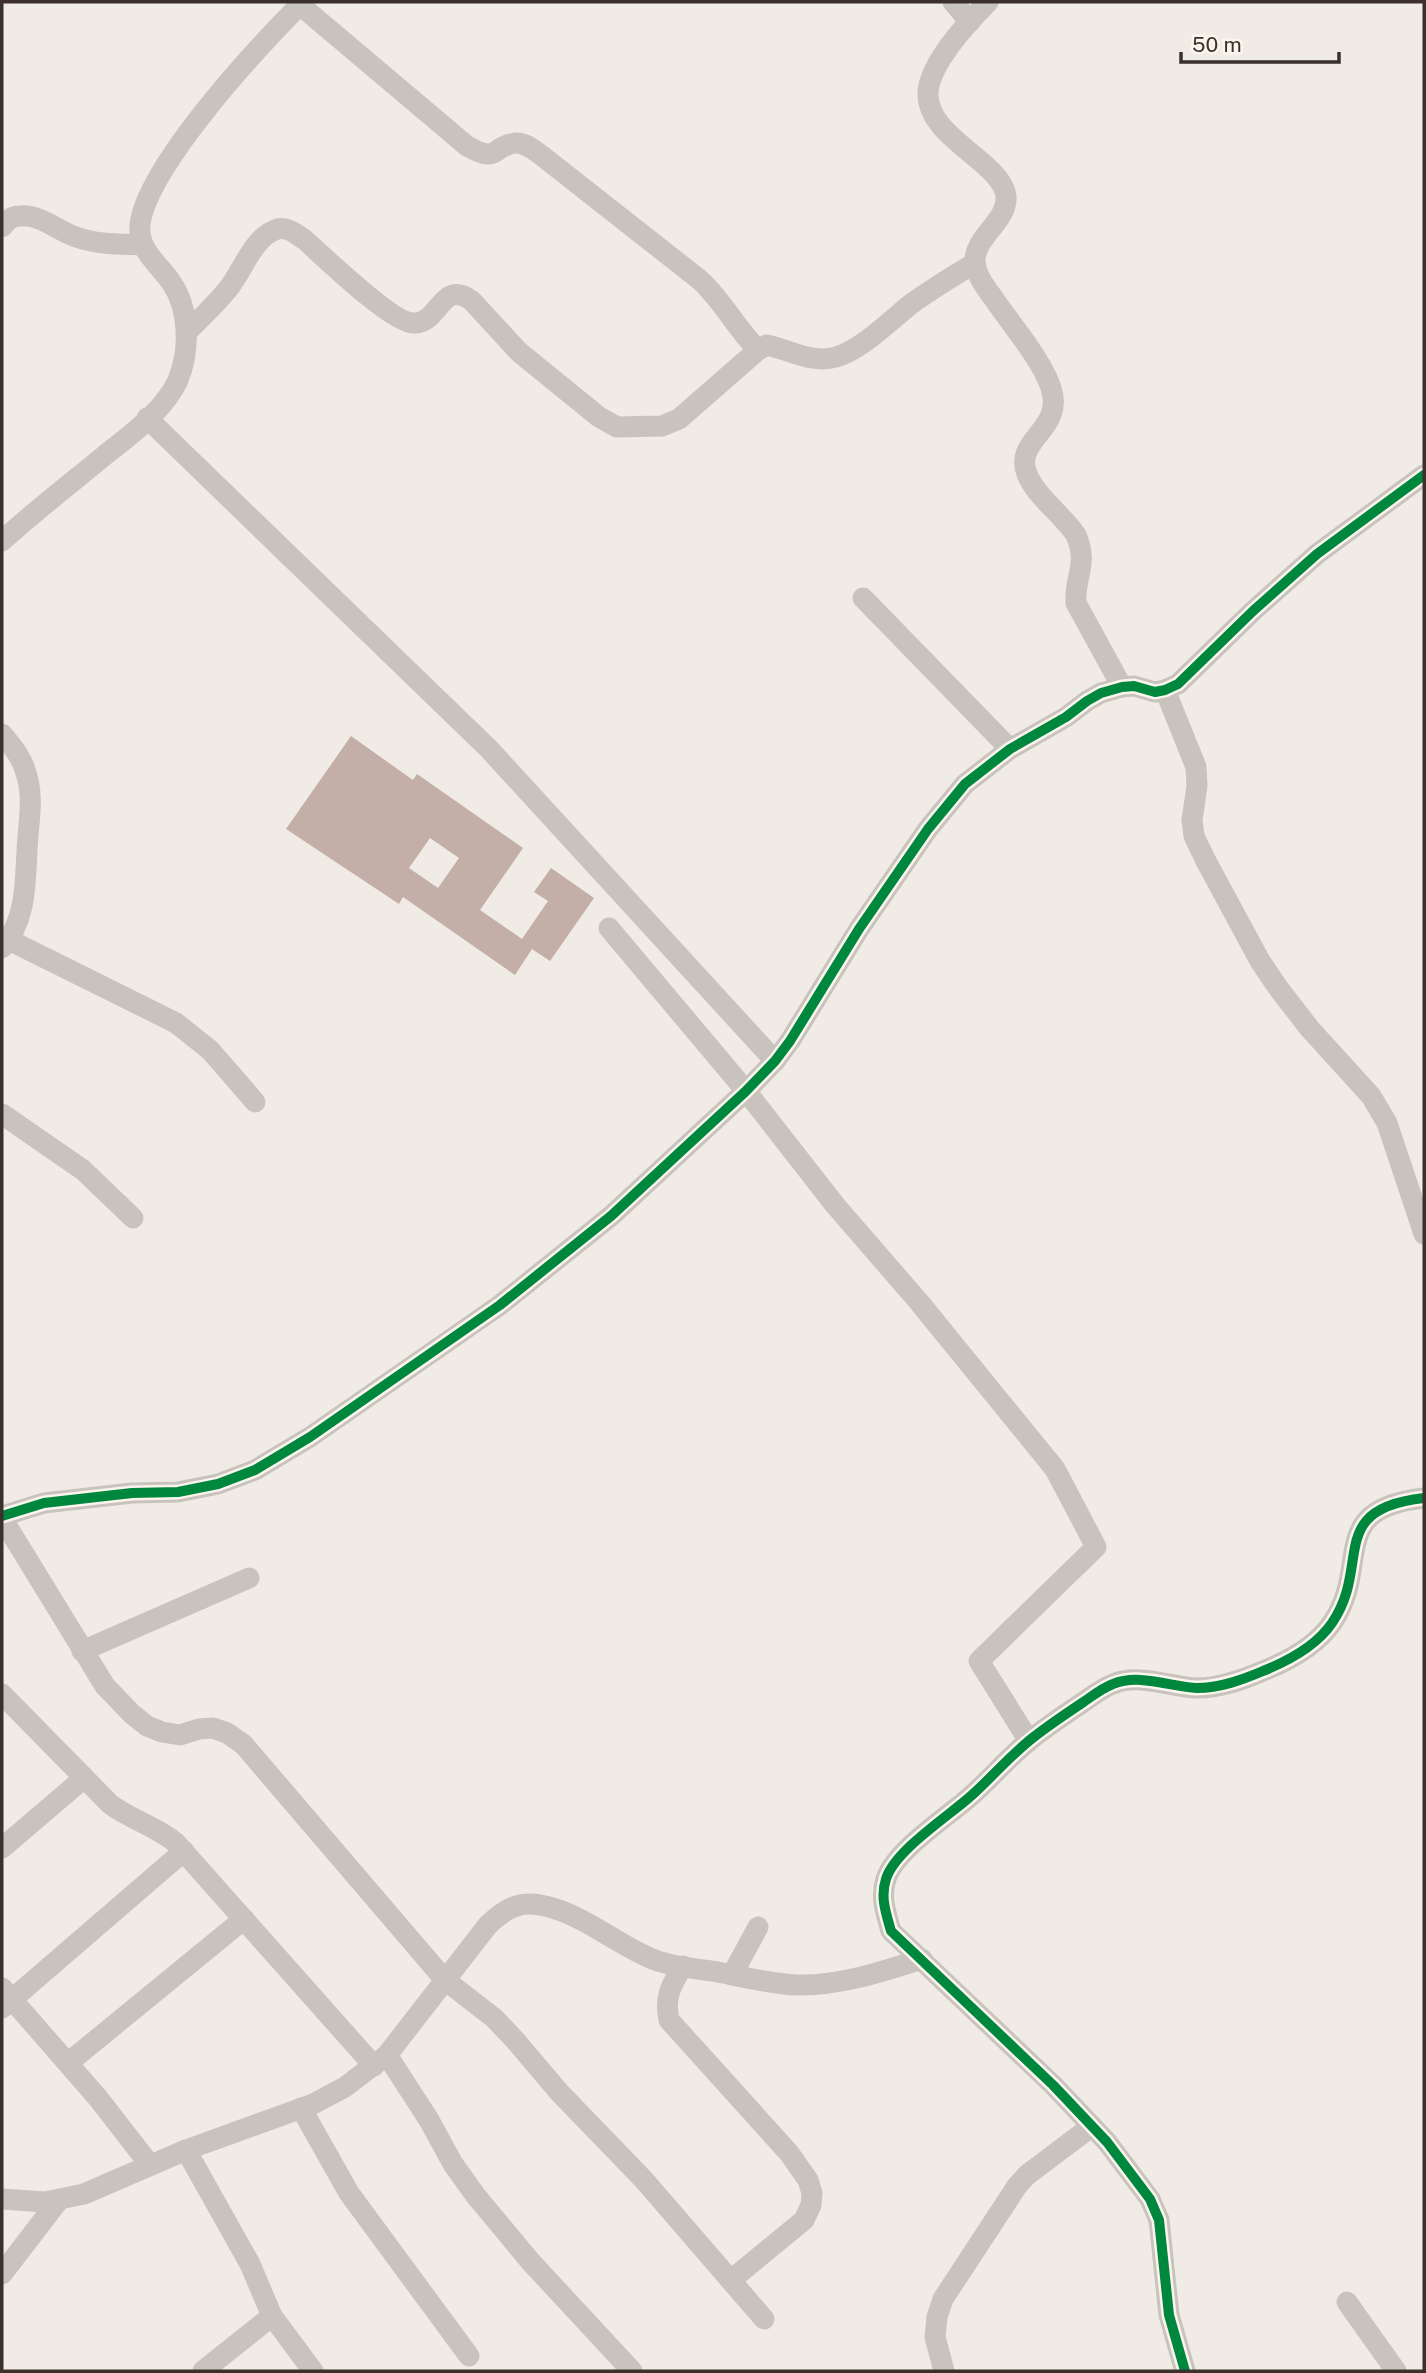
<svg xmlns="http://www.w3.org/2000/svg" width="1426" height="2373" font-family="'Public Sans',sans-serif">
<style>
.building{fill:#c3afa7;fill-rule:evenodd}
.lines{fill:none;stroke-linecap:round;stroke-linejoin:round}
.minor{stroke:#c9c3be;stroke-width:21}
.cycleway-casing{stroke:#fbf5ee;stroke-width:15}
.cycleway{stroke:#00873e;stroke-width:10}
</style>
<rect width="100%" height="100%" fill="#f0ebe5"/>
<!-- building -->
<path class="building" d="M351,736l62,44 4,-6 106,74 -43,62 42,29 26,-38 -14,-9 17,-24 43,30 -44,63 -18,-12 -17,26 -112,-78 -4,7 -113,-75zM430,838l29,20 -21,30 -29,-20z"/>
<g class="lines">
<!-- minor -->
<g class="minor">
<path d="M953,2l17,20"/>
<path d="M988,2c-20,20 -59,62 -60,91 -2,44 74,69 78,103 2,26 -32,40 -31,66 1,14 12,27 19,37 17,25 48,61 57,89 14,42 -38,51 -24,86 10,24 35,40 49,61 13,30 -2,41 0,68l46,84"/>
<path d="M300,5l167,141c32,18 23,1 48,-3 10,-1 19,7 26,12l159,125c23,21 36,48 58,70"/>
<path d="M2,227c5,-6 9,-11 18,-11 20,-2 38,15 56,21 22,8 44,7 67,8"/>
<path d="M186,333c14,-14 29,-28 42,-44 14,-17 25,-51 47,-59 11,-5 21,4 30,10 18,16 87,83 108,83 28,1 27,-45 59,-22l47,51 80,65 18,10 45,-1 17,-7 79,-69 9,-5c23,5 45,19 69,12 24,-6 55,-37 75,-53 21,-15 42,-28 64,-41"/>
<path d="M147,418l342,331 286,312"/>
<path d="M2,541c33,-30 68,-57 102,-85 26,-21 60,-45 74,-76 12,-29 12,-71 -7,-98 -10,-15 -29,-29 -31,-49 -6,-54 123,-192 163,-231"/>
<path d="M863,598l147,151"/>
<path d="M1165,690l31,77 1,19 -5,34 2,16 12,25 54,100 19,28 31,40 61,67 16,27 37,111"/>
<path d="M2,734c9,11 19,22 23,36 10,27 3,53 2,81 -2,35 -1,69 -25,97"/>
<path d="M609,928l137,163 89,114 84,97 136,167 41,78 -117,114 50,80"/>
<path d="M9,940l167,83 34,27 45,52"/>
<path d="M2,1114l81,56 50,48"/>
<path d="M2,1516l42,-13 88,-10 46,-1 40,-8 37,-14 55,-33 190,-132 111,-89 135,-125 29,-30 15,-20 69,-112 69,-100 37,-45 45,-35 56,-32 21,-16 14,-8 21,-6 12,-1 21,6 10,-2 13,-6 75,-73 64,-57 107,-79"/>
<path d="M2,1518l103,168 27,28 15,12 15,6 18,3 19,-6 14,-1 14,5 16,11 202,236 49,38 21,22 44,52 85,88 120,139"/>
<path d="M82,1651l167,-73"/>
<path d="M2,1694l108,110c21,16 46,22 66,39l198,223"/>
<path d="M2,1848l82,-70"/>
<path d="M683,1966c-12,19 -19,31 -14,54l120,133 19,27 4,13 -1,12 -7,15 -73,60"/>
<path d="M732,1975l26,-48"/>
<path d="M2,1988l96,110 52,67"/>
<path d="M2,2008l182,-157"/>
<path d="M387,2055l42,65 24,44 23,32 54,65 102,110"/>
<path d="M68,2063l176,-144"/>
<path d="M301,2108l48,85 120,163"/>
<path d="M186,2150l64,114 22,52 41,55"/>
<path d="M2,2199l43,3 39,-8 102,-44 127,-46 32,-17 42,-32 101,-130c18,-17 32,-25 57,-19 40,9 72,39 110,54 19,7 43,9 63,12 26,5 52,12 79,13 42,1 84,-13 125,-26"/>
<path d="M2,2274l56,-73"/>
<path d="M1347,2302l49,69"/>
<path d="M203,2371l69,-55"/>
<path d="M944,2371l-9,-34 2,-20 6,-18 74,-113 10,-11 65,-49"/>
<path d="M1185,2371l-16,-56 -10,-95 -9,-21 -43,-57 -54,-57 -162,-154c-5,-18 -11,-34 -5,-52 9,-29 63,-63 86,-84 20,-18 37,-38 58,-55 16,-13 34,-25 52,-37 9,-6 20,-15 31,-19 26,-11 58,3 84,4 23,0 45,-8 66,-17 25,-10 54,-26 69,-48 40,-58 -7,-114 92,-125"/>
</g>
<!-- cycleway casing -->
<g class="cycleway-casing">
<g id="cycleway">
<path d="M2,1516l42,-13 88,-10 46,-1 40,-8 37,-14 55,-33 190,-132 111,-89 135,-125 29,-30 15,-20 69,-112 69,-100 37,-45 45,-35 56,-32 21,-16 14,-8 21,-6 12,-1 21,6 10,-2 13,-6 75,-73 64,-57 107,-79"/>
<path d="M1185,2371l-16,-56 -10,-95 -9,-21 -43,-57 -54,-57 -162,-154c-5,-18 -11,-34 -5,-52 9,-29 63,-63 86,-84 20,-18 37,-38 58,-55 16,-13 34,-25 52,-37 9,-6 20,-15 31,-19 26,-11 58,3 84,4 23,0 45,-8 66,-17 25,-10 54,-26 69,-48 40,-58 -7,-114 92,-125"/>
</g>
</g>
<!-- cycleway -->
<use href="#cycleway" class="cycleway"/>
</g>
<!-- border -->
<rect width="1426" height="2373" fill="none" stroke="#3b302b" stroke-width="7"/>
<!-- scale -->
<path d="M1181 52v10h158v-10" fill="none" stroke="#3b302b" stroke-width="3.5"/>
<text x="1192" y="52" font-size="21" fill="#3b302b" stroke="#fbf5ee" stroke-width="5" paint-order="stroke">50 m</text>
</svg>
